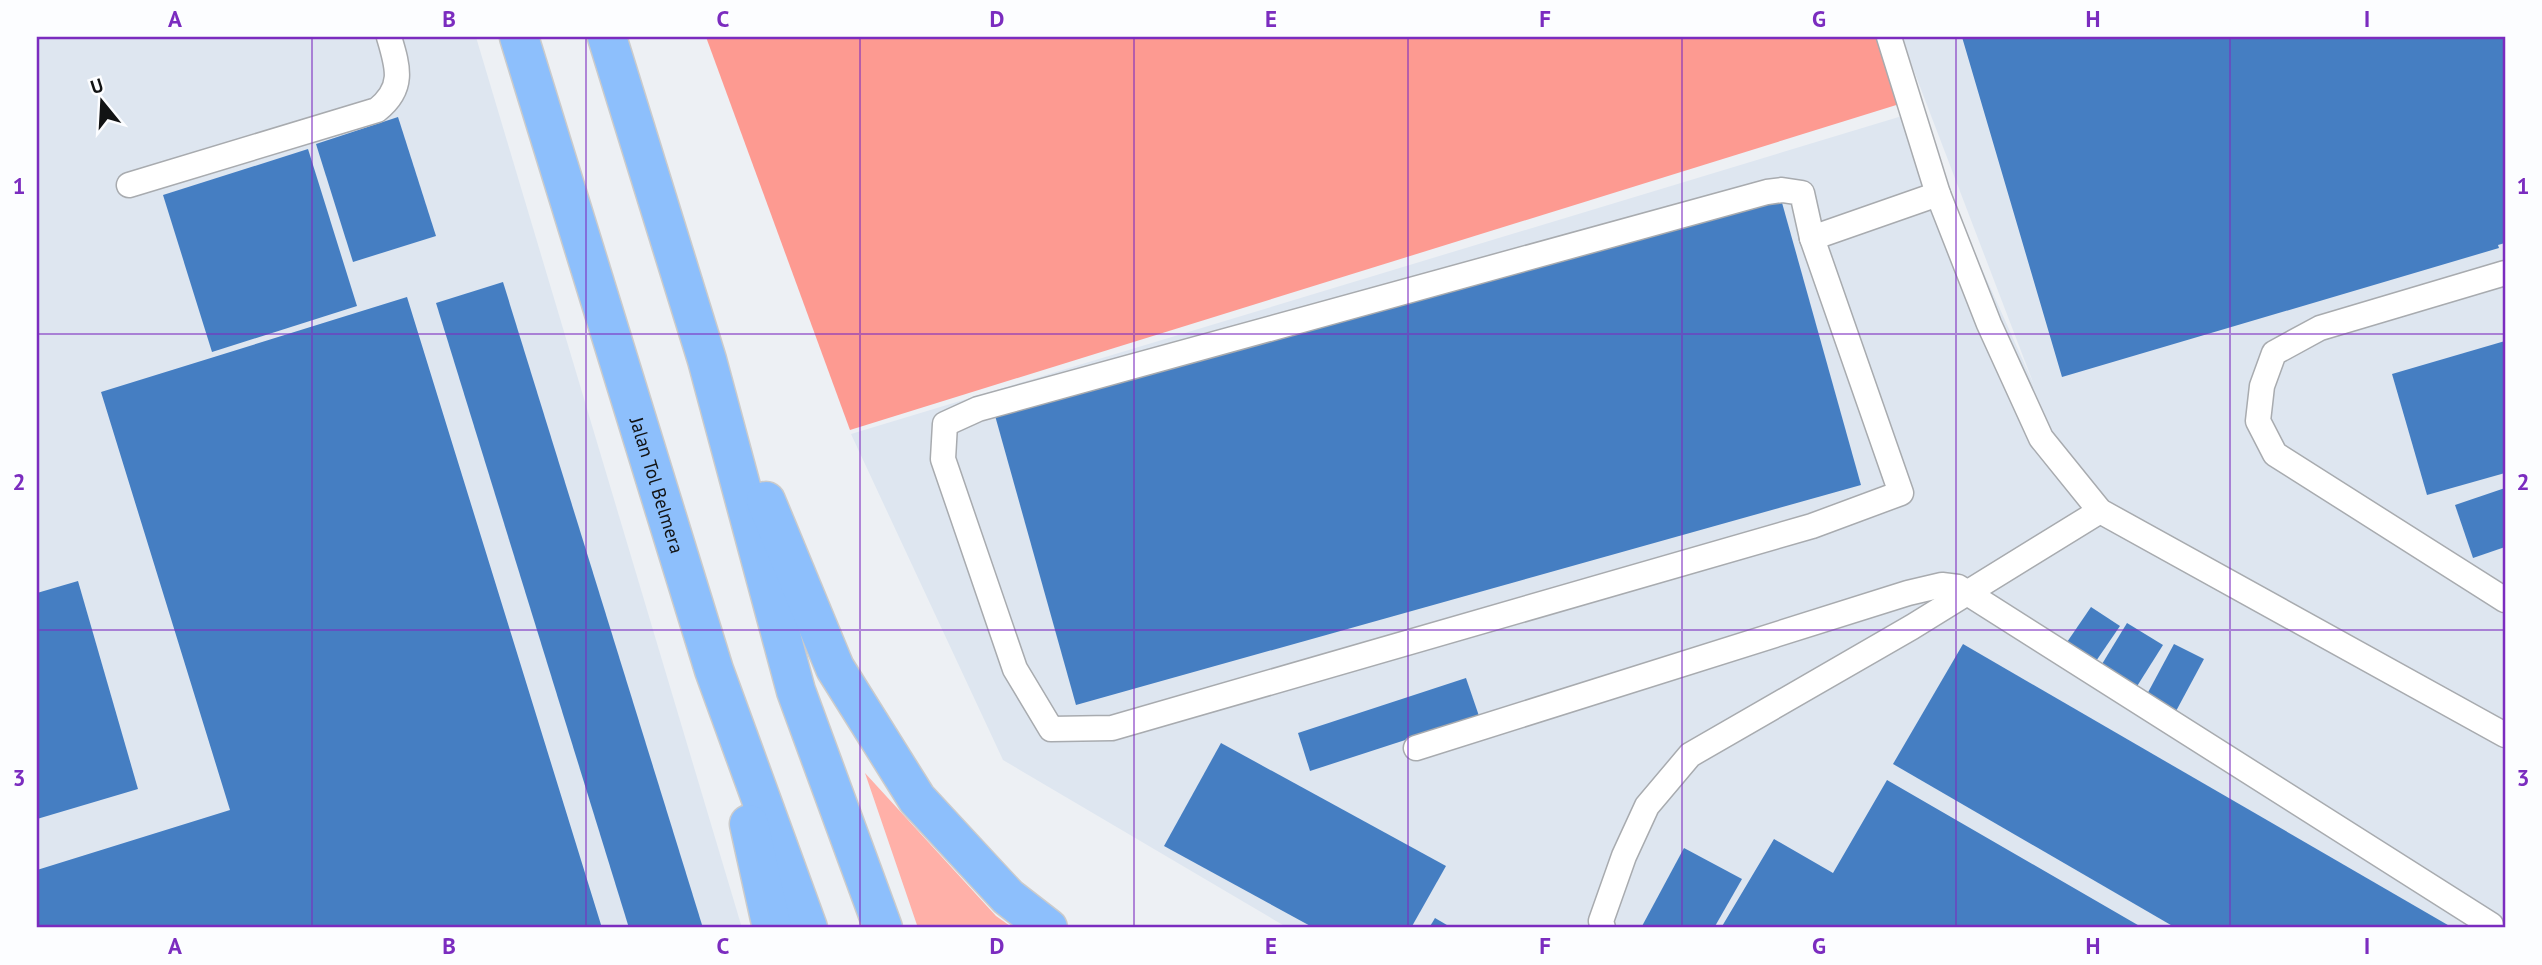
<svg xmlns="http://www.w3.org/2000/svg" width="2542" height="965" font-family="'PT Sans',sans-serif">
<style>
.built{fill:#dee6f0}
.green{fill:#ffb0a8}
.forest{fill:#fd9a91}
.building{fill:#457ec2}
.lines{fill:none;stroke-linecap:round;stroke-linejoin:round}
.service-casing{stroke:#a8abaf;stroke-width:27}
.motorway-casing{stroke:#cbcbcb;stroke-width:41}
.service{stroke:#fff;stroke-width:24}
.motorway{stroke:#8dbffc;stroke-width:38}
.grid{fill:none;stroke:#7b2cbf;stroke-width:2;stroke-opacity:0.55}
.labels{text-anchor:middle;stroke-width:5;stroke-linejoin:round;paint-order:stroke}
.street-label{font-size:19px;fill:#121314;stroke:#fcfdff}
.neatline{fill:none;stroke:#7b2cbf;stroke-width:2.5}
.grid-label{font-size:23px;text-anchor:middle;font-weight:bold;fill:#7b2cbf}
</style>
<rect width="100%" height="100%" fill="#edf0f4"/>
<!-- built -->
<g class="built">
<path d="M37,37h439l266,891h-705z"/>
<path d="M1901,37h604v891h-1217l-285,-168 -152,-326 1061,-321 122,272z"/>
</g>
<!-- green -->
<path class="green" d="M865,773l131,143 17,12h-95z"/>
<!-- forest -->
<path class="forest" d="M706,37h1176l24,65 -1056,328z"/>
<!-- building -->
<g class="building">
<path d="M1962,37h543v206l-7,2 1,3 -437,129z"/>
<path d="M398,117l38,119 -83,26 -37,-118z"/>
<path d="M308,149l49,157 -145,46 -49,-157z"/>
<path d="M1779,192l82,293 -785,220 -82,-293z"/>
<path d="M503,282l200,646h-74l-193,-625z"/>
<path d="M407,297l195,631h-565v-58l193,-60 -129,-418z"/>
<path d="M2505,341v132l-78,22 -35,-121z"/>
<path d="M2505,488v59l-32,11 -18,-53z"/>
<path d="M78,581l60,208 -101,30v-226z"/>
<path d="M2091,607l29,19 -28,41 -29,-19z"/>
<path d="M2127,623l36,22 -29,46 -35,-22z"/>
<path d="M1963,644l490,284h-277l-283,-164z"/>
<path d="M2174,644l30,15 -29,54 -30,-15z"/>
<path d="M1466,678l13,38 -169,55 -12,-38z"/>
<path d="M1221,743l225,123 -35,62h-97l-150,-82z"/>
<path d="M1887,780l256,148h-422l53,-89 59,34z"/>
<path d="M1684,848l58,31 -28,49h-73z"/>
<path d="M1435,918l17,10h-23z"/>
</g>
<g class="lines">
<!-- service casing -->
<g class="service-casing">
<g id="service">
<path d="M1889,37l49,157 51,130 52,114 59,73 405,224"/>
<path d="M129,185l248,-75c28,-22 21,-43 12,-73"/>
<path d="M1782,190l20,3 10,45 89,255 -89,33 -700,202 -61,1 -36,-60 -72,-210 2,-35 33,-15 789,-217z"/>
<path d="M1812,238l126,-44"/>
<path d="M2505,273l-185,55 -46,25 -12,33 -4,35 17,33 230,146"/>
<path d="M1416,748l492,-155 34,-8 16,2 533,338"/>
<path d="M1603,928l-2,-7 23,-65 23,-50 43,-51 222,-128 188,-116"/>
</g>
</g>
<!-- motorway casing -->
<g class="motorway-casing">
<g id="motorway">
<path id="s1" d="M519,37l195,633 94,258"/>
<path d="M607,37l100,323 89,331 87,237"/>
<path d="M766,501l69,167 82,131 91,98 40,31"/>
<path d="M749,824l23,104"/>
</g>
</g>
<!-- service -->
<use href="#service" class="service"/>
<!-- motorway -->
<use href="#motorway" class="motorway"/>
</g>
<!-- grid -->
<path class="grid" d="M312,37v891M586,37v891M860,37v891M1134,37v891M1408,37v891M1682,37v891M1956,37v891M2230,37v891M37,334h2468M37,630h2468"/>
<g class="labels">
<!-- street labels -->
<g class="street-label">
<text dy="7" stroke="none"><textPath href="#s1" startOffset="469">Jalan Tol Belmera</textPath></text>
</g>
</g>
<!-- border -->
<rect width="2542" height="965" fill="none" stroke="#fcfdff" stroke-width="77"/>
<!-- north arrow -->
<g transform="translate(102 102) rotate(342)" stroke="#fcfdff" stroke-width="5" paint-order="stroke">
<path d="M0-5L12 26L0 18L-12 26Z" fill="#121314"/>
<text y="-10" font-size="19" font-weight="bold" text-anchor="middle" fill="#121314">U</text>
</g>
<rect x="38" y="38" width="2466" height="888" class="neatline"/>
<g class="grid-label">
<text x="175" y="27">A</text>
<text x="449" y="27">B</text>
<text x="723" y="27">C</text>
<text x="997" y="27">D</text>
<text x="1271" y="27">E</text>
<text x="1545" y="27">F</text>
<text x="1819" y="27">G</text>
<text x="2093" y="27">H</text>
<text x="2367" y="27">I</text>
<text x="19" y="194">1</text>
<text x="2523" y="194">1</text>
<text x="19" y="490">2</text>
<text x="2523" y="490">2</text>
<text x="19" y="786">3</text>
<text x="2523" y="786">3</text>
<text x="175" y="954">A</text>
<text x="449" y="954">B</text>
<text x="723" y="954">C</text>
<text x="997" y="954">D</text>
<text x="1271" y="954">E</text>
<text x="1545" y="954">F</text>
<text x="1819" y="954">G</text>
<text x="2093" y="954">H</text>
<text x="2367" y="954">I</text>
</g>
</svg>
